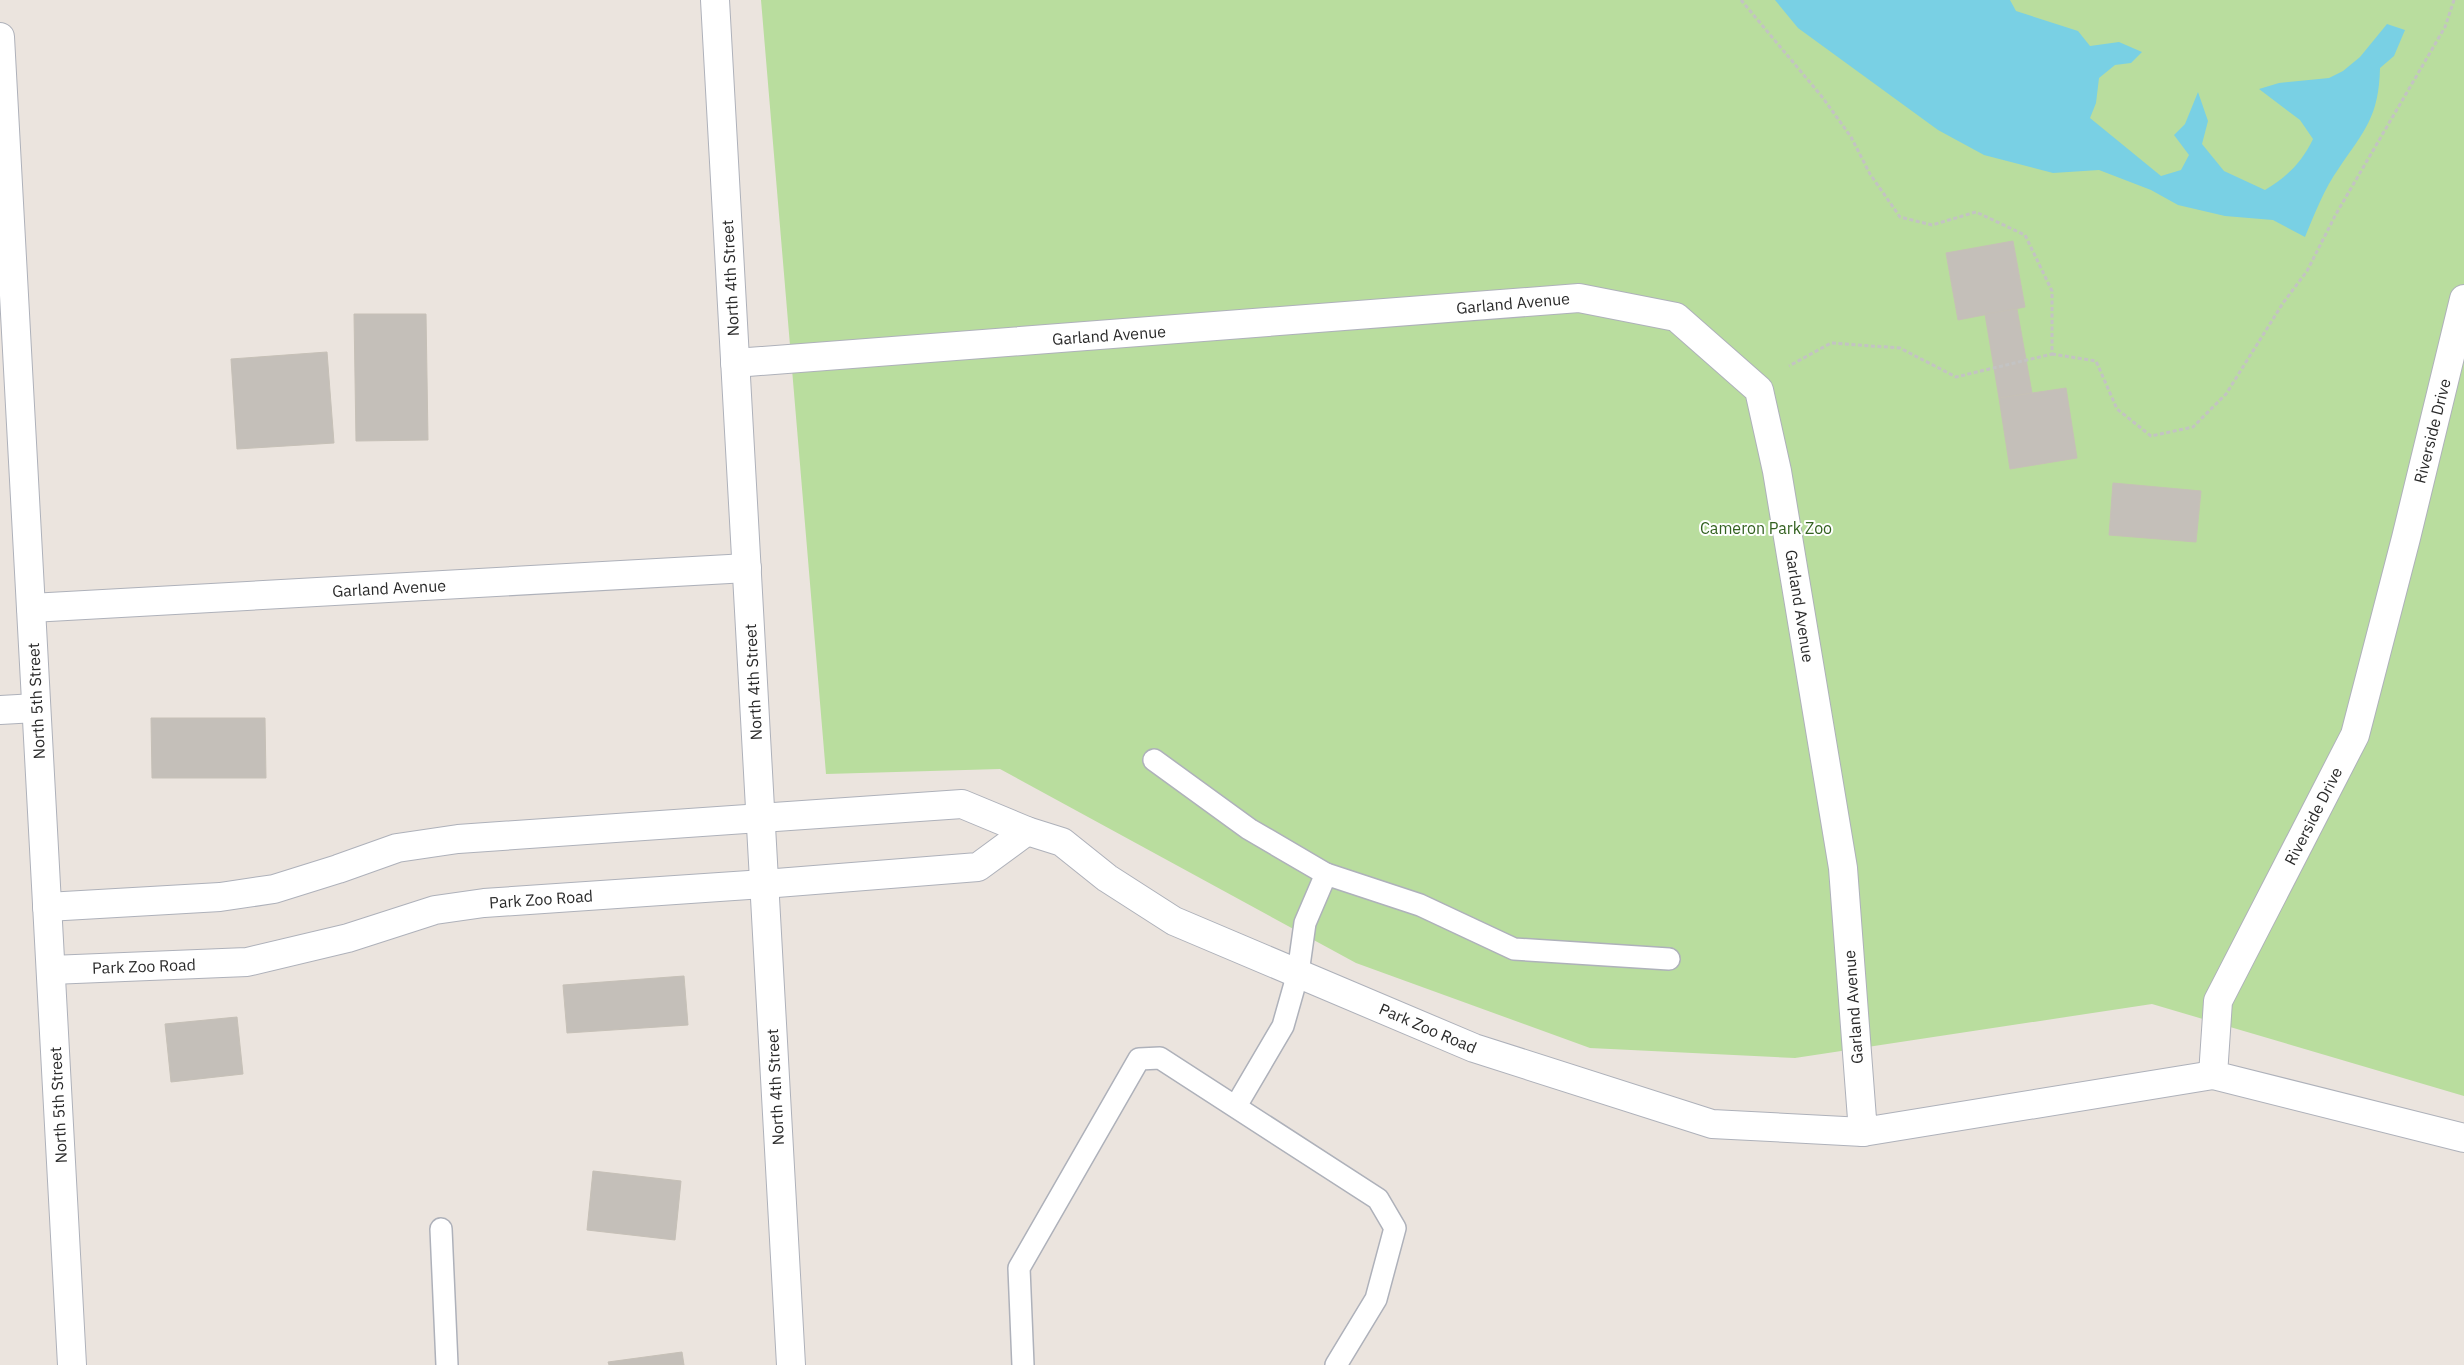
<svg xmlns="http://www.w3.org/2000/svg" width="2464" height="1365" font-family="'IBM Plex Sans',sans-serif">
<style>
.green{fill:#b9dd9e}
.water{fill:#79d0e4}
.building{fill:#c4bfb9;stroke:#c6c0b7}
.lines{fill:none;stroke-linecap:round;stroke-linejoin:round}
.lane-casing{stroke:#aeb1ba;stroke-width:24}
.street-casing{stroke:#aeb1ba;stroke-width:30}
.secondary-casing{stroke:#aeb1ba;stroke-width:30}
.path{stroke:#c3c3c3;stroke-width:3;stroke-dasharray:4 2.5;stroke-linecap:butt}
.lane{stroke:#fff;stroke-width:21}
.street{stroke:#fff;stroke-width:28}
.secondary{stroke:#fff;stroke-width:28}
.labels{text-anchor:middle;stroke-width:4;stroke-linejoin:round;paint-order:stroke}
.street-label{font-size:16px;fill:#2a2a2a;stroke:#fff}
.park-label{font-size:16px;fill:#336120;stroke:#fff}
</style>
<rect width="100%" height="100%" fill="#ebe4de"/>
<!-- green -->
<path class="green" d="M761,0h1703v1096l-312,-92 -357,54 -205,-10 -234,-85 -356,-194 -174,5z"/>
<!-- water -->
<path class="water" d="M1775,0h235l6,11 62,20 12,15 29,-4 23,10 -11,11 -16,2 -16,13 -3,25 -6,15 71,58 20,-6 8,-15 -15,-20 11,-11 13,-32 10,29 -6,23 22,27 41,19c22,-13 37,-28 48,-51l-13,-19 -41,-31 20,-6 50,-5 14,-7 17,-14 27,-33 18,6 -11,26 -14,12c-1,49 -16,63 -41,100 -15,21 -24,45 -34,69l-32,-17 -48,-4 -47,-11 -27,-15 -52,-20 -46,3 -69,-18 -46,-25 -140,-102z"/>
<!-- building -->
<g class="building">
<path d="M2013,241l12,66 -67,13 -12,-67z"/>
<path d="M2017,309l15,84 -33,5 -14,-84z"/>
<path d="M354,314h72l2,126 -72,1z"/>
<path d="M327,352l7,91 -97,6 -6,-90z"/>
<path d="M2066,388l11,70 -67,11 -11,-71z"/>
<path d="M2113,483l88,8 -5,51 -87,-7z"/>
<path d="M151,718h114l1,60h-114z"/>
<path d="M684,976l4,49 -121,8 -4,-48z"/>
<path d="M237,1017l6,57 -72,8 -6,-58z"/>
<path d="M593,1171l88,10 -6,59 -88,-10z"/>
<path d="M682,1352l2,13h-75l-1,-3z"/>
</g>
<g class="lines">
<!-- lane casing -->
<g class="lane-casing">
<g id="lane">
<path d="M1154,760l95,69 77,45"/>
<path d="M1236,1106l47,-80 15,-53 7,-50 21,-49 94,31 94,44 155,10"/>
<path d="M441,1229l6,136"/>
<path d="M1023,1365l-4,-97 120,-209 21,-1 218,141 17,29 -19,71 -40,66"/>
</g>
</g>
<!-- street casing -->
<g class="street-casing">
<g id="street">
<path d="M2464,299l-58,239 -51,197 -137,266 -5,74 251,63"/>
<path d="M735,363l844,-65 97,19 83,73 18,81 66,397 20,264 350,-57"/>
<path d="M31,608l716,-40"/>
<path d="M0,710l36,-2"/>
<path d="M47,907l173,-10 54,-8 64,-20 59,-21 61,-9 504,-35 65,27 35,11 45,36 67,43 300,127 238,76 151,8"/>
<path d="M51,970l196,-8 101,-24 87,-28 49,-7 280,-19 214,-17 49,-36"/>
</g>
</g>
<!-- secondary casing -->
<g class="secondary-casing">
<g id="secondary">
<path d="M715,0l76,1365"/>
<path d="M0,37l72,1328"/>
</g>
</g>
<!-- path -->
<g class="path">
<path d="M1741,0l82,98 28,39 19,37 30,43 32,8 44,-13 49,23 27,56v63l-96,23 -56,-29 -69,-5 -42,23"/>
<path d="M2052,354l44,7 21,48 34,27 42,-9 33,-33 57,-91 24,-32 29,-57 109,-187 9,-27"/>
</g>
<!-- lane -->
<use href="#lane" class="lane"/>
<!-- street -->
<use href="#street" class="street"/>
<!-- secondary -->
<use href="#secondary" class="secondary"/>
</g>
<g class="labels">
<!-- street labels -->
<g class="street-label">
<text transform="translate(730 278) rotate(-93)" y="6">North 4th Street</text>
<text transform="translate(1513 303) rotate(-5)" y="6">Garland Avenue</text>
<text transform="translate(1109 335) rotate(-4)" y="6">Garland Avenue</text>
<text transform="translate(2432 431) rotate(-76)" y="6">Riverside Drive</text>
<text transform="translate(389 588) rotate(-3)" y="6">Garland Avenue</text>
<text transform="translate(1800 606) rotate(81)" y="6">Garland Avenue</text>
<text transform="translate(753 682) rotate(-93)" y="6">North 4th Street</text>
<text transform="translate(36 701) rotate(-93)" y="6">North 5th Street</text>
<text transform="translate(2313 816) rotate(-63)" y="6">Riverside Drive</text>
<text transform="translate(541 899) rotate(-4)" y="6">Park Zoo Road</text>
<text transform="translate(144 966) rotate(-2)" y="6">Park Zoo Road</text>
<text transform="translate(1853 1007) rotate(-94)" y="6">Garland Avenue</text>
<text transform="translate(1428 1028) rotate(23)" y="6">Park Zoo Road</text>
<text transform="translate(775 1087) rotate(-93)" y="6">North 4th Street</text>
<text transform="translate(58 1105) rotate(-93)" y="6">North 5th Street</text>
</g>
<!-- park labels -->
<g class="park-label">
<text x="1766" y="534">Cameron Park Zoo</text>
</g>
</g>
</svg>
